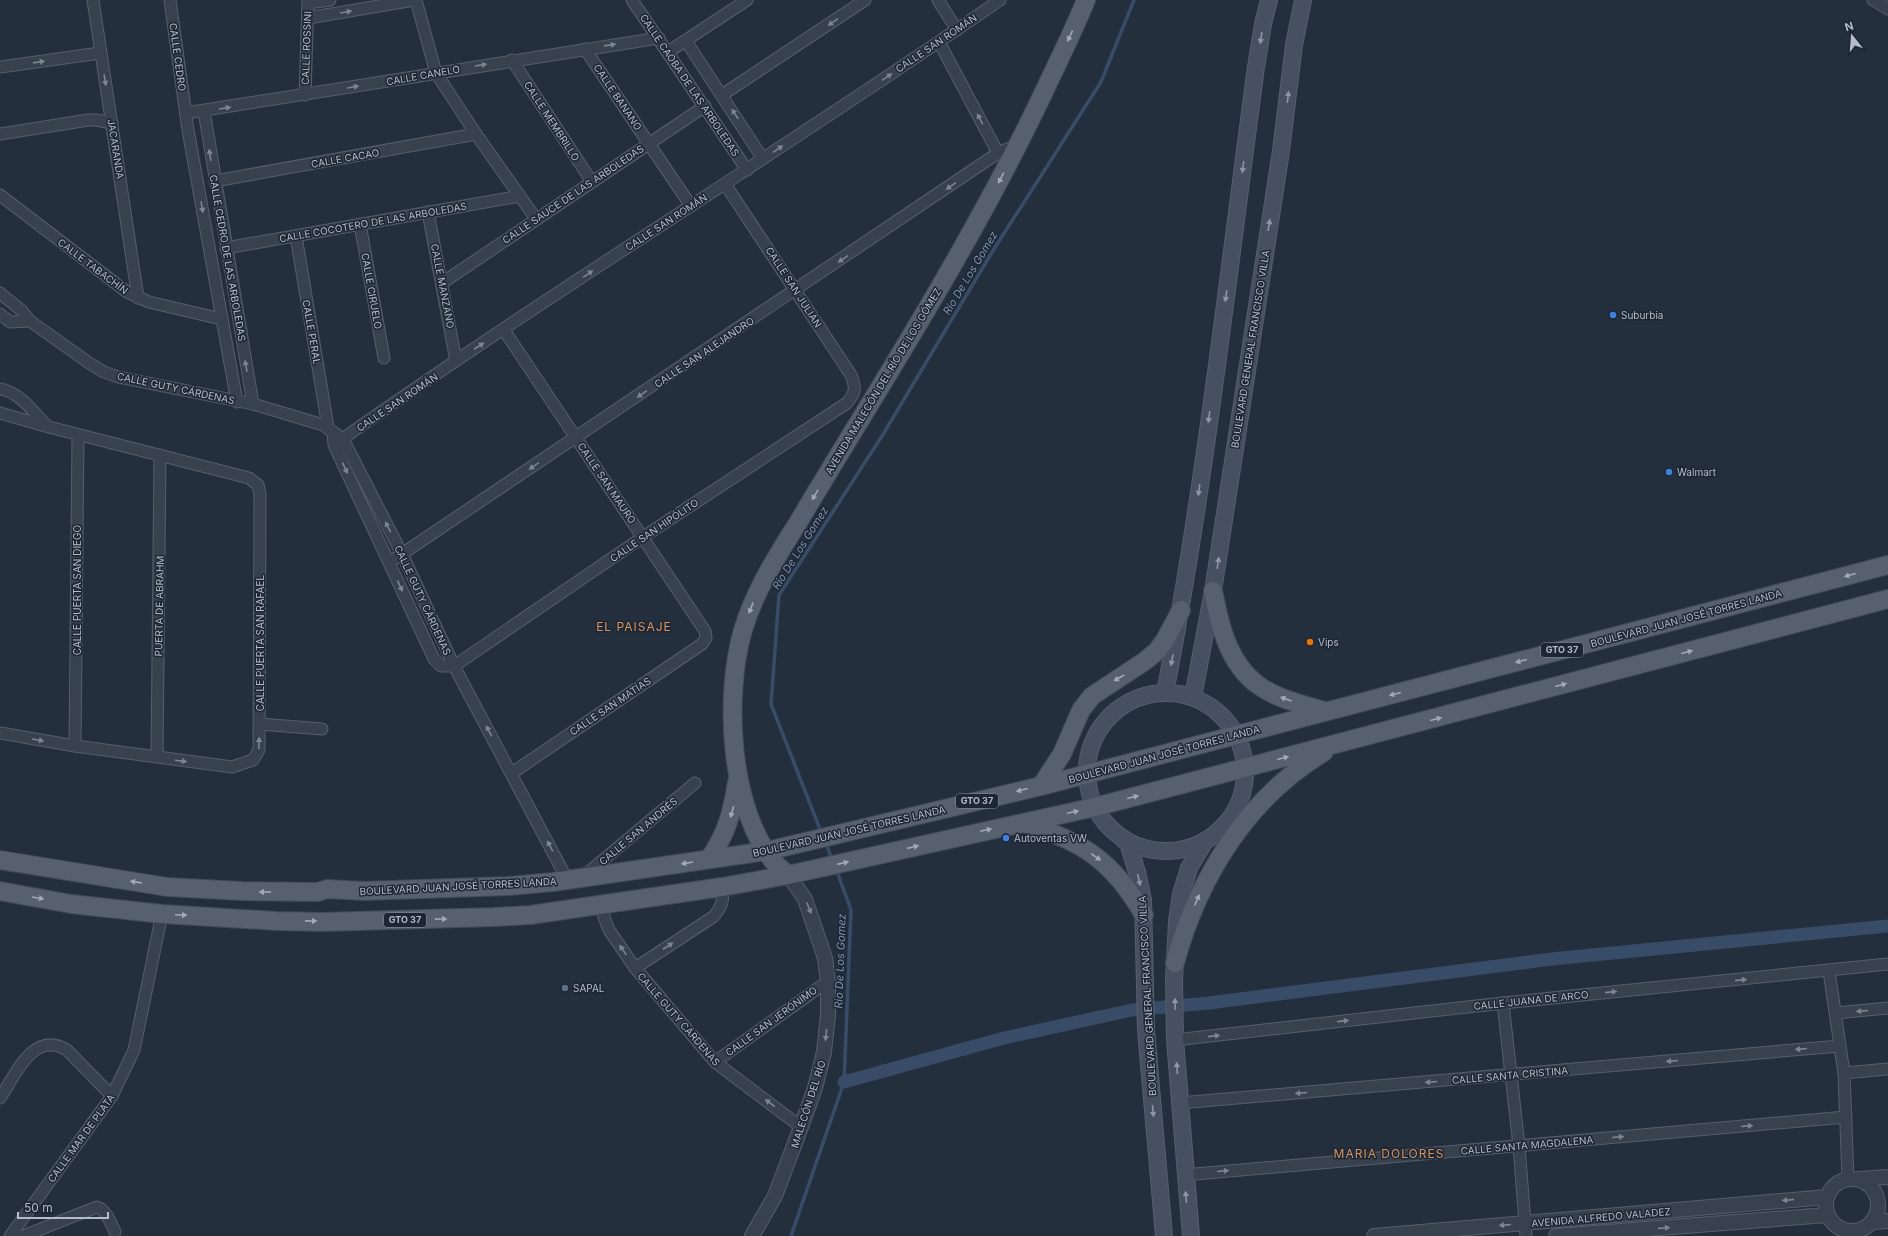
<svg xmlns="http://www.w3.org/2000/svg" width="1888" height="1236" font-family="Inter,sans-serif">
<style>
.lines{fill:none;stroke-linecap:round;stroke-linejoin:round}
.stream{stroke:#394c67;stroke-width:3.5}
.canal{stroke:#394c67;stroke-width:13}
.minor-casing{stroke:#565f6c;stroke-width:13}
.tertiary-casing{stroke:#565f6c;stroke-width:16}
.secondary-casing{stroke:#565f6c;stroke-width:18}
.primary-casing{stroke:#414a57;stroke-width:20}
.minor{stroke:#38414e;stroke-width:11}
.tertiary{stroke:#38414e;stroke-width:14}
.secondary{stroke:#465061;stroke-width:16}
.primary{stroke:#56606e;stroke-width:18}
.oneway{fill:#7c8592}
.oneway2{fill:#a1aab7}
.oneway3{fill:#8e96a5}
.shop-dot{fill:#3f7fe0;stroke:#1d2633;stroke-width:1.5}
.food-dot{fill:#e8710a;stroke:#1d2633;stroke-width:1.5}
.service-dot{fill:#5c6f8a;stroke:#1d2633;stroke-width:1.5}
.labels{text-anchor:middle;stroke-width:3;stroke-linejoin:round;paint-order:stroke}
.shield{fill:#1d2633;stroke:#878f9c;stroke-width:1}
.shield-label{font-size:9px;font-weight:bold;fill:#b4bcc9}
.street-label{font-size:10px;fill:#b4bcc9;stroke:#1d2633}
.poi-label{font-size:10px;fill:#b4bcc9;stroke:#1d2633;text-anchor:start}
.water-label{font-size:11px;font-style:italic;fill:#7c92b1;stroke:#1d2633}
.quarter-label{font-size:12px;letter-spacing:1px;fill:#d59563;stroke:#1d2633}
</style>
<rect width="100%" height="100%" fill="#242f3e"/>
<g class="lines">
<!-- stream -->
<g class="stream">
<path d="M821,832l-50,-128 8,-109 103,-159 112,-187 107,-167 33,-82"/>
<path d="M826,843l6,17"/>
<path d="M791,1236l53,-154 7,-172 -15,-41"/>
</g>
<!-- canal -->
<path class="canal" d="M844,1082l160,-44 128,-28 77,-7 343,-44 336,-33"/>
<!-- minor casing -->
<g class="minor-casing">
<g id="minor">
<path d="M93,0l45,298"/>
<path d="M170,0l18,130 49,272"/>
<path d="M416,0l20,73 40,61 60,85"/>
<path d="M632,0l115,170"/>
<path d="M938,0l19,30"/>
<path d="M1873,0l15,9"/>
<path d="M308,3l22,-3"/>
<path d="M308,18l106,-18"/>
<path d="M686,41l77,118"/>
<path d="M939,42l59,111"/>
<path d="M585,49l106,157"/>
<path d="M668,52l79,-52"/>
<path d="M512,60l80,122"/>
<path d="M0,67l100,-14"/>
<path d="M305,95l3,-95"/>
<path d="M722,95l143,-95"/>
<path d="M204,111l49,293"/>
<path d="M186,113l473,-75"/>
<path d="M0,134l88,-14h8l16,3"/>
<path d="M215,181l261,-47"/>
<path d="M0,195l127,97 22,10 72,17"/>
<path d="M428,212l28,149"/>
<path d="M360,224l24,134"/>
<path d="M296,236l32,191"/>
<path d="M226,248l294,-52"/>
<path d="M442,283l263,-177"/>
<path d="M0,293l22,18 8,10 59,42 15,9 14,5 135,27 70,21 20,14 59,115 52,112 114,215"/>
<path d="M0,314l10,8 20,-1"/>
<path d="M504,330l201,301 1,7 -4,6 -190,129"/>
<path d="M0,389c20,3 33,23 47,37"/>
<path d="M0,413l49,14 200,51 9,7 2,9 -1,256 -6,10 -21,7 -157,-21 -75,-13"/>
<path d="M333,432l1,13 100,214 7,7h13l189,-129 204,-134c9,-11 9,-15 4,-28l-126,-191"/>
<path d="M338,442c217,-153 444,-291 662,-442"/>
<path d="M396,558l602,-405 19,-8"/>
<path d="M260,724l62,5"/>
<path d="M75,746l3,-311"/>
<path d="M157,757l3,-302"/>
<path d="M584,876l111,-93"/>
<path d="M602,904l2,13 5,13 26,38 80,94 86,65"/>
<path d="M635,968l78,-51c9,-10 11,-17 9,-30"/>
<path d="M1829,971l15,102 4,106"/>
<path d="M1503,1003l16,143 7,90"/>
<path d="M1836,1013l52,-5"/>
<path d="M1175,1040l328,-37 385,-39"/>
<path d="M715,1062l113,-81"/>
<path d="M1844,1073l44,-4"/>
<path d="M0,1098c16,-24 33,-68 67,-48l45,46"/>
<path d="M1179,1103l661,-57"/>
<path d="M1184,1175l662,-58"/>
<path d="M1854,1232l1,4"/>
<path d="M10,1236l102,-140 22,-46 28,-136"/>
<path d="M23,1236l74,-29c10,3 14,17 18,25"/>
</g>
</g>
<!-- tertiary casing -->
<g class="tertiary-casing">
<g id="tertiary">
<circle cx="1852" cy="1205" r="26"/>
<path d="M1859,1179l29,-2"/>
<path d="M1873,1222l15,-1"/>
<path d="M752,1236l23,-40 26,-69 14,-39 9,-36 4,-37v-34l-3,-23 -20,-59 -17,-24"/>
<path d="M1374,1236l453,-39"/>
<path d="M1556,1236l271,-21"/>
</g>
</g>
<!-- secondary casing -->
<g class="secondary-casing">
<g id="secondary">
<path d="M1165,693c40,-207 63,-418 91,-626l7,-43 6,-24"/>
<circle cx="1166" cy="772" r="79"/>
<path d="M1193,697l20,-106 68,-440 13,-106 9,-45"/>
<path d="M1122,838l6,5 9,29 6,28 3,130 18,206"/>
<path d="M1191,1236l-16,-196 -1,-60 3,-59 4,-27 8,-26 16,-27"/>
</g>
</g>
<!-- primary casing -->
<g class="primary-casing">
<g id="primary">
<path d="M1213,591c7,35 15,72 45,94 19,14 44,19 66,26"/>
<path d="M1041,786l21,-32 19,-44 11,-14 53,-35 12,-10 8,-11 16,-30"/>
<path d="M1024,823c58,18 89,38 120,92"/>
<path d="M709,859c18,-26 23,-46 28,-77"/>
<path d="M0,860l167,27 75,4 76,1 9,-3 37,2 145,-5 44,-4 214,-31 274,-65 847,-221"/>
<path d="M788,875c-4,-4 -10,-8 -14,-13 -45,-54 -50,-167 -31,-232 12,-40 34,-74 56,-109 22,-37 44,-73 66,-109 66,-108 131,-217 184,-331 13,-27 26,-54 37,-81"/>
<path d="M0,891l71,13 91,10 115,7 46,1 171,-5 36,-2 192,-28 66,-12 307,-68 793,-208"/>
<path d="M1175,963c23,-85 72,-165 149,-211"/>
</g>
</g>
<!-- minor -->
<use href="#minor" class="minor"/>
<!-- tertiary -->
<use href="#tertiary" class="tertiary"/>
<!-- secondary -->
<use href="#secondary" class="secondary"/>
<!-- primary -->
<use href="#primary" class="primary"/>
</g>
<!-- one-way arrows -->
<defs><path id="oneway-solid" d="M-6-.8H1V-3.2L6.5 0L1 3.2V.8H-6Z"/></defs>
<g class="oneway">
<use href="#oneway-solid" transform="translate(346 12) rotate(-10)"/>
<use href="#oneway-solid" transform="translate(833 22) rotate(146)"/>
<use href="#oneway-solid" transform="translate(610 45) rotate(-8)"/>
<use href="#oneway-solid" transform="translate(39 62) rotate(-8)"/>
<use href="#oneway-solid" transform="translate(481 65) rotate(-9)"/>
<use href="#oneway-solid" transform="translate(887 77) rotate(-34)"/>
<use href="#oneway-solid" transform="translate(105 80) rotate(81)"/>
<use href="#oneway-solid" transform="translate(353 87) rotate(-10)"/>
<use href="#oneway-solid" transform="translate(225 108) rotate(-9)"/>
<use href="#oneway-solid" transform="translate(735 114) rotate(-123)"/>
<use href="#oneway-solid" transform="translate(980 119) rotate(-118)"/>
<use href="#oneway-solid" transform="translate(778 149) rotate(-34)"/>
<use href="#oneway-solid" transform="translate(210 155) rotate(-99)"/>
<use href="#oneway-solid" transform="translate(951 186) rotate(146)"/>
<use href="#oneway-solid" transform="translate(202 207) rotate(80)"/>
<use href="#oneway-solid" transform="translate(843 259) rotate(146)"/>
<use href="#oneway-solid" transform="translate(588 274) rotate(-34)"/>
<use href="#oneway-solid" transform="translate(479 346) rotate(-33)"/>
<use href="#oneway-solid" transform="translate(246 366) rotate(-100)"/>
<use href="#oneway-solid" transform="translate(642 394) rotate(146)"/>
<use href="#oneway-solid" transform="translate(534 466) rotate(146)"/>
<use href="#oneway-solid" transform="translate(345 468) rotate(65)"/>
<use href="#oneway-solid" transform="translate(388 527) rotate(-117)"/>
<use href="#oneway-solid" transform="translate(400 586) rotate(65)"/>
<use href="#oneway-solid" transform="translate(489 731) rotate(-118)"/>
<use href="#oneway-solid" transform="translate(38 740) rotate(10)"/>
<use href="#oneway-solid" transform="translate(259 743) rotate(-88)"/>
<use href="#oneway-solid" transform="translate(181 761) rotate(7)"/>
<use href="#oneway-solid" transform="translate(550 846) rotate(-118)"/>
<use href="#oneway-solid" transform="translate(809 908) rotate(68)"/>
<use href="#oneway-solid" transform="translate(668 946) rotate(-33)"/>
<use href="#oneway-solid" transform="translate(623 950) rotate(-124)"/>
<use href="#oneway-solid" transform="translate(1741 980) rotate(-6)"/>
<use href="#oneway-solid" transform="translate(1611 992) rotate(-6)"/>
<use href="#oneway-solid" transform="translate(1862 1011) rotate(175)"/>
<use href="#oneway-solid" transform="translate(1343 1021) rotate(-6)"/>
<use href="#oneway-solid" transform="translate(826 1035) rotate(96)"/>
<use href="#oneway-solid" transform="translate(1214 1036) rotate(-6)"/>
<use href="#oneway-solid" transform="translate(1801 1049) rotate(175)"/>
<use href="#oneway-solid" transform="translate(1672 1061) rotate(175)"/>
<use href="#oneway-solid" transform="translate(1431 1082) rotate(175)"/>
<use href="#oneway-solid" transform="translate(1301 1093) rotate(175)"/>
<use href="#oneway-solid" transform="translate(770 1103) rotate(-143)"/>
<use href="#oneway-solid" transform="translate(1747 1126) rotate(-5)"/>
<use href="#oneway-solid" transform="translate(1618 1137) rotate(-5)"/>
<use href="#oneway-solid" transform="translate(1223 1171) rotate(-5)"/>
<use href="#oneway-solid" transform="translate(1788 1200) rotate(175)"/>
<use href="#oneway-solid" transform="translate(1505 1225) rotate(175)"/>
<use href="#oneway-solid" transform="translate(1664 1228) rotate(-4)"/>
</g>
<g class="oneway2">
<use href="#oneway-solid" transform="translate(1070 36) rotate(115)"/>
<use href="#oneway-solid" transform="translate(1001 178) rotate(118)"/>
<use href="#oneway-solid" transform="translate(815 495) rotate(121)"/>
<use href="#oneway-solid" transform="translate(1850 575) rotate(165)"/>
<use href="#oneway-solid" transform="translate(751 608) rotate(111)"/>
<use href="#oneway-solid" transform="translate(1687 652) rotate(-15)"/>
<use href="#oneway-solid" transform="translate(1521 661) rotate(165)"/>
<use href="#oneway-solid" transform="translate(1119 678) rotate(150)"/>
<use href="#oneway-solid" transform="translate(1561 685) rotate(-15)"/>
<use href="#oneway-solid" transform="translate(1395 694) rotate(166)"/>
<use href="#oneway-solid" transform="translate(1286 699) rotate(-160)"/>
<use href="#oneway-solid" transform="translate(1436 719) rotate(-14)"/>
<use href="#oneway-solid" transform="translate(1283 758) rotate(-15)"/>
<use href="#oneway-solid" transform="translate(1022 790) rotate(166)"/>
<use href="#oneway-solid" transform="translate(1133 797) rotate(-14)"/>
<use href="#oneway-solid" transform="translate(732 812) rotate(105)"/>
<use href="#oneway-solid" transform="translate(1073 812) rotate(-12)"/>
<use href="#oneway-solid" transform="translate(986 830) rotate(-12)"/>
<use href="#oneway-solid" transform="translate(913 847) rotate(-13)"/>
<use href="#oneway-solid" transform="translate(1096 857) rotate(35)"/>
<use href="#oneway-solid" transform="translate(687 863) rotate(171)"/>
<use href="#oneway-solid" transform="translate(843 863) rotate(-13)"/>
<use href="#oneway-solid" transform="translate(136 882) rotate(-171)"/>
<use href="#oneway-solid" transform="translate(265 892) rotate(-179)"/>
<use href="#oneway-solid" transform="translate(38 898) rotate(10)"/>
<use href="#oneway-solid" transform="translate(1197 900) rotate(-66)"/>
<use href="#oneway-solid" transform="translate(181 915) rotate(3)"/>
<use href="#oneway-solid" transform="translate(441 919) rotate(-1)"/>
<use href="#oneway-solid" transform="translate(311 921) rotate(1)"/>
</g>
<g class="oneway3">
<use href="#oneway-solid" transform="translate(1261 38) rotate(99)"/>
<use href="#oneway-solid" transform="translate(1288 97) rotate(-83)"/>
<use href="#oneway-solid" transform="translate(1243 167) rotate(98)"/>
<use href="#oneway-solid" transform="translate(1269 225) rotate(-81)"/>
<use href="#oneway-solid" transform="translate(1226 296) rotate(98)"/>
<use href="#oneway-solid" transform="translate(1209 417) rotate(98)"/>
<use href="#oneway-solid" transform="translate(1199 490) rotate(98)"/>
<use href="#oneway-solid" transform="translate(1218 563) rotate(-81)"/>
<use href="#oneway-solid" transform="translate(1172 660) rotate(101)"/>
<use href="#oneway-solid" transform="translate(1139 880) rotate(77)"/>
<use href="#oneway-solid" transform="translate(1175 1004) rotate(-90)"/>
<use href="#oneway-solid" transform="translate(1177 1068) rotate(-94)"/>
<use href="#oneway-solid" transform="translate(1153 1111) rotate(85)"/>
<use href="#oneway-solid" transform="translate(1186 1197) rotate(-95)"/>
</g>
<!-- markers -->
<g class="shop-dot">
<circle cx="1613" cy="315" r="4"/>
<circle cx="1669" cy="472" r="4"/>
<circle cx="1006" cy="838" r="4"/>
</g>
<circle class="food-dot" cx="1310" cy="642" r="4"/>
<circle class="service-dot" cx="565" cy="988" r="4"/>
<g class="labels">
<!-- shield labels -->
<g class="shield">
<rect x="1541" y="643" width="42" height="14" rx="3"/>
<rect x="956" y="794" width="42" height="14" rx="3"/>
<rect x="384" y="913" width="42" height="14" rx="3"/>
</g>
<g class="shield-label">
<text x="1562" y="653">GTO 37</text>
<text x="977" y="804">GTO 37</text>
<text x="405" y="923">GTO 37</text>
</g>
<!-- street labels -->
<g class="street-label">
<text transform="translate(936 43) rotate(-34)" y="4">CALLE SAN ROMÁN</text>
<text transform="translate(306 48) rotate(-88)" y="4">CALLE ROSSINI</text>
<text transform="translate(178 57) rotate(82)" y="4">CALLE CEDRO</text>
<text transform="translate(423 75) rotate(-10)" y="4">CALLE CANELO</text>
<text transform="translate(690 85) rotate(56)" y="4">CALLE CAOBA DE LAS ARBOLEDAS</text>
<text transform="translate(618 97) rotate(56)" y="4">CALLE BANANO</text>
<text transform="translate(552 121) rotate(57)" y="4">CALLE MEMBRILLO</text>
<text transform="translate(116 149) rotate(81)" y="4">JACARANDA</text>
<text transform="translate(345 158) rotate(-10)" y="4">CALLE CACAO</text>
<text transform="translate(573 194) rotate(-34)" y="4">CALLE SAUCE DE LAS ARBOLEDAS</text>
<text transform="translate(373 222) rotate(-10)" y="4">CALLE COCOTERO DE LAS ARBOLEDAS</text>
<text transform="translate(666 222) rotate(-33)" y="4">CALLE SAN ROMÁN</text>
<text transform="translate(228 258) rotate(80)" y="4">CALLE CEDRO DE LAS ARBOLEDAS</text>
<text transform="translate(93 266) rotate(37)" y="4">CALLE TABACHÍN</text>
<text transform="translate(443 286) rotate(79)" y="4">CALLE MANZANO</text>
<text transform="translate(794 287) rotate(57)" y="4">CALLE SAN JULIÁN</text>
<text transform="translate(372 291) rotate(80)" y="4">CALLE CIRUELO</text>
<text transform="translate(312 332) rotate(80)" y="4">CALLE PERAL</text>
<text transform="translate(1250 349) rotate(-81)" y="4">BOULEVARD GENERAL FRANCISCO VILLA</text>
<text transform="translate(704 352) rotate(-34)" y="4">CALLE SAN ALEJANDRO</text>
<text transform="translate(883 381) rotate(-59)" y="4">AVENIDA MALECÓN DEL RÍO DE LOS GÓMEZ</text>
<text transform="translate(176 388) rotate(12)" y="4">CALLE GUTY CÁRDENAS</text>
<text transform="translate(397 402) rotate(-34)" y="4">CALLE SAN ROMÁN</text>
<text transform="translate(607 483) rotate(56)" y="4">CALLE SAN MAURO</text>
<text transform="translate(654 530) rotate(-34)" y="4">CALLE SAN HIPÓLITO</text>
<text transform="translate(77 590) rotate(-90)" y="4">CALLE PUERTA SAN DIEGO</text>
<text transform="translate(423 600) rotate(65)" y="4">CALLE GUTY CÁRDENAS</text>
<text transform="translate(159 606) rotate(-89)" y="4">PUERTA DE ABRAHM</text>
<text transform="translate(1686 618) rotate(-15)" y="4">BOULEVARD JUAN JOSÉ TORRES LANDA</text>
<text transform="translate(260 643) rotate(-90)" y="4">CALLE PUERTA SAN RAFAEL</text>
<text transform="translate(610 706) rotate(-34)" y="4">CALLE SAN MATÍAS</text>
<text transform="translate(1164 754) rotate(-15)" y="4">BOULEVARD JUAN JOSÉ TORRES LANDA</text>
<text transform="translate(638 831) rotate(-40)" y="4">CALLE SAN ANDRÉS</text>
<text transform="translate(849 831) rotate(-13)" y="4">BOULEVARD JUAN JOSÉ TORRES LANDA</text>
<text transform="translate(458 886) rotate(-3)" y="4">BOULEVARD JUAN JOSÉ TORRES LANDA</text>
<text transform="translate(1147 996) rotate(-93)" y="4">BOULEVARD GENERAL FRANCISCO VILLA</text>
<text transform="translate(1531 1000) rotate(-6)" y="4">CALLE JUANA DE ARCO</text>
<text transform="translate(679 1019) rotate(49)" y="4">CALLE GUTY CÁRDENAS</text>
<text transform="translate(771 1021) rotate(-36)" y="4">CALLE SAN JERÓNIMO</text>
<text transform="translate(1510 1075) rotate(-5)" y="4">CALLE SANTA CRISTINA</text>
<text transform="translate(808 1104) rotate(-72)" y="4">MALECÓN DEL RÍO</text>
<text transform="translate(81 1138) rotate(-54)" y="4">CALLE MAR DE PLATA</text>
<text transform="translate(1527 1145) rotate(-5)" y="4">CALLE SANTA MAGDALENA</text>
<text transform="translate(1601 1217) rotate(-5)" y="4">AVENIDA ALFREDO VALADEZ</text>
</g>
<!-- poi labels -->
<g class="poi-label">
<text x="1621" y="319">Suburbia</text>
<text x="1677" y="476">Walmart</text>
<text x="1318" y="646">Vips</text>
<text x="1014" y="842">Autoventas VW</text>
<text x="573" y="992">SAPAL</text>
</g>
<!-- water labels -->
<g class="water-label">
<text transform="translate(970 273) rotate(-59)" y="4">Rio De Los Gomez</text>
<text transform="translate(800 548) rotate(-58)" y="4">Rio De Los Gomez</text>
<text transform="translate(840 961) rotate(-88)" y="4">Rio De Los Gomez</text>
</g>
<!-- quarter labels -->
<g class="quarter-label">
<text x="634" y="631">EL PAISAJE</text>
<text x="1389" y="1158">MARIA DOLORES</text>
</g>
</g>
<!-- north arrow -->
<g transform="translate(1852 36) rotate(343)" stroke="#1d2633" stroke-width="3" paint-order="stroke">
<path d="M0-3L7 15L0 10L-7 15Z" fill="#b4bcc9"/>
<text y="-6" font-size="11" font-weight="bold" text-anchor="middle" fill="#b4bcc9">N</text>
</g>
<!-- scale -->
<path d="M18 1212v6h90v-6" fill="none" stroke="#b4bcc9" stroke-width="2"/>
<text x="24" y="1212" font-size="12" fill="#b4bcc9" stroke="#1d2633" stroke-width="3" paint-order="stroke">50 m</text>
</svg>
